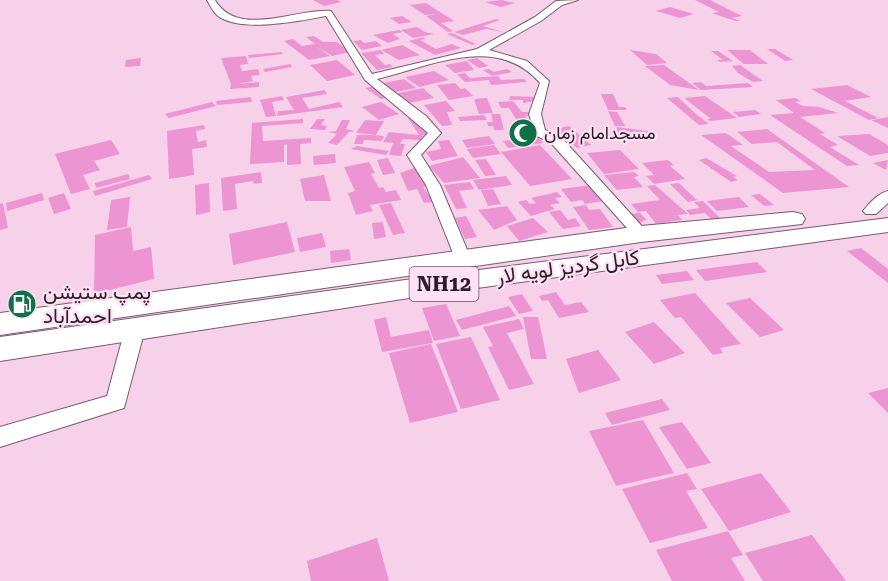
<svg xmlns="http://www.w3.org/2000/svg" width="888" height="581" font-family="'Roboto Serif',Vazirmatn,serif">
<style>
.building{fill:#ed94d3}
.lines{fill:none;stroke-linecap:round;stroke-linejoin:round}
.minor-casing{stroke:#7a5a70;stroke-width:2}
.trunk-casing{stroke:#7a5a70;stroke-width:2}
.minor{fill:#fff;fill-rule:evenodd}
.trunk{fill:#fff;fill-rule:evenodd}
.labels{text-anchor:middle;stroke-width:4.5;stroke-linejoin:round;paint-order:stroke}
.far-poi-label{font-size:18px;fill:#2c1e28;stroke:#ffe0f4;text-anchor:start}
.shield{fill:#ffe0f4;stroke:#6b5865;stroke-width:1.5}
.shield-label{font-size:20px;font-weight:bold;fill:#2c1e28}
.street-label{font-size:21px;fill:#2c1e28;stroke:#ffe0f4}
.poi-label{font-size:21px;fill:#2c1e28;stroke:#ffe0f4;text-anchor:start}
</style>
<rect width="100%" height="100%" fill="#f6d1e9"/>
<!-- building -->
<g class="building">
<path d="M313,0h24l4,2 -17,4z"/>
<path d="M501,0l14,3 -14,4 -16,-5z"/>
<path d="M695,0h15l32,16 -10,2 8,3h-5l-23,-8 7,-1z"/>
<path d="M426,3l28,18 -13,2 12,8 -5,1 -22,-16 10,-2 -11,1 -15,-10z"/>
<path d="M670,7l24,7 -14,4 -24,-7z"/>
<path d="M402,16l10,6 -13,2 -9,-6z"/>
<path d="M496,19l4,1 -17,6 20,6 -17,-3 -23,6 -9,-3z"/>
<path d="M417,27l8,5 9,2 -21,4 -12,-8z"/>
<path d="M399,30l4,2 -10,2 7,5 -12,4 -15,-8z"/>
<path d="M452,33l24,11 -4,1 -25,-11z"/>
<path d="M314,36l9,6h14l13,10 -18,4 -16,-10 14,10 -21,4 -25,-19 9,-2 9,7 13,-2 -9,-7z"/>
<path d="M423,37l3,2 -6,1 16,9 16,-5 9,4 -26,7 -26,-14z"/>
<path d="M361,40l3,3 12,-2 6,5 -20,4 -9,-9z"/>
<path d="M402,45l18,10 -21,5 -18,-10z"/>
<path d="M767,49h8l18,11 -8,1z"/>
<path d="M381,50l3,4 -9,1 10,10 5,-1 3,3 -16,3 -16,-17z"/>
<path d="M630,50l26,4 11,9 -20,2z"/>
<path d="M727,50h23l18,14h-24z"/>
<path d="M711,51h7l15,10 -13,1 -3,-2h6z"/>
<path d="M281,52l2,2 -34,4 -1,-3z"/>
<path d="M246,56l2,8 -8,1 2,6 16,-2 2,6 -9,1 2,5 -15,3 21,-2v5l-29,2 1,-5 -10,-26z"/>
<path d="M141,58l-1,8 -15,1 1,-7z"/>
<path d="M477,58l11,8 -9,2 -12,-8z"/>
<path d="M337,60l18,15 -28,6 -17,-16z"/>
<path d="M467,61l7,9 -19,3 -10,-8z"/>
<path d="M290,64l2,3 -27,5 -2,-3z"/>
<path d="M664,65l35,25 -29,-5 -25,-19z"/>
<path d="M740,65l23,16 -10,1 -15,-9 -6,-7z"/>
<path d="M489,69l5,3 13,-3 5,3 -20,4 -9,-6z"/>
<path d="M434,71l15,9 -30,7 -14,-10z"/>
<path d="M465,73l5,5 28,-2 3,4 23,-1 3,3 -36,3 -2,-5 -24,2 -8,-8z"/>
<path d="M404,79l12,9 -26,5 -11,-9z"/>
<path d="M701,82l5,4 42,-3 5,4 -52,3 -9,-7z"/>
<path d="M455,83l6,6 4,-1 8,8 -24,4 -12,-15z"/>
<path d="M847,85l24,12 -26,4 33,17 -9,2 -58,-31z"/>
<path d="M375,86l16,11 -10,2 -16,-11z"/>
<path d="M423,88l11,10 -30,6 -10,-10z"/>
<path d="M325,90l2,4 -25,4 7,11 30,-7 4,5 -66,9 1,-5 16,-1 -8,-13z"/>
<path d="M601,94h12l6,13h6l2,3h-19z"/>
<path d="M282,96l2,4 -12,2 4,14 -10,1 -6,-17z"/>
<path d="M510,96l25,1 1,4 -13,2v-3h-14z"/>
<path d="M705,96l32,22 -27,3 -3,-2h4l-27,-21z"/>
<path d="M251,97l1,5 -35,3 -1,-4z"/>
<path d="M678,97l18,17 13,10 -10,1 -32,-27z"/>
<path d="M487,98l6,15 -14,1 -5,-15z"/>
<path d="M795,98l6,3 -6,1 8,4 16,1 19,6 -38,4 25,16 -5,1 18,11 -8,2 29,18 -12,1 -77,-51 24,-2 -18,-13z"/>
<path d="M446,101l9,10 -8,1 5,13 -10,1 -18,-21z"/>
<path d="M513,101l9,11h9l2,3 -8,1 9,13 -11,1 -14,-22h-8l-3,-6z"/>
<path d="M212,102l4,4 -47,12 -4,-4z"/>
<path d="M381,102l18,12 -20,6 -17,-13z"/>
<path d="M755,110l6,4 -22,3 -6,-5z"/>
<path d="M608,111l9,1 8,14h-10z"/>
<path d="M491,114h9l4,16h-10l-1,-4h-5l-1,-4h6z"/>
<path d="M484,115l3,5 -27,1 -2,-4z"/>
<path d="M417,117l9,15 5,-1 3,3 -11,1 -3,5 -17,-1 -3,5h5l-4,12 -12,-1 4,-12 -10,-1 6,-10 30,3 -11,-17z"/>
<path d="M888,117v11l-17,-8 7,-1z"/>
<path d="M303,119v4l-41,3 1,15 48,-3v5l-11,1 1,20 -14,1v-21l-3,1v17l-34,2 2,-41z"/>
<path d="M317,119h8l-4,6 6,1 -2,4 -15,-1z"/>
<path d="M342,120h8l-4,9 9,2 -6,1 -12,13 -9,-2 9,-9 -9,-2 8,-1z"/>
<path d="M365,120l14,1h5l-8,14 -20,-2z"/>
<path d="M204,125l1,4 -9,2 2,11 8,-2 1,7 -15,2 2,26 -25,4 -2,-48z"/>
<path d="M569,126l22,19 -14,3 -21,-19z"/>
<path d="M617,127l38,5v7l-39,-5z"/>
<path d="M767,129l82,58 -66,6 -82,-58 25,-2 17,12 -12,1 38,26 46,-2 -38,-28 -25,2 -15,-12z"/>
<path d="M869,134l19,11v8l-18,3 -33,-20z"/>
<path d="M357,135h16l11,1 -2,5 -18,-1 -1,4h-9z"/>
<path d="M489,136l6,8 -28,4 -5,-8z"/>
<path d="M537,137l6,6 -35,5 -5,-7z"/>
<path d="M111,140l9,14 -26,7 6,9 -17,5 7,14 -19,5 -16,-40z"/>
<path d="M449,140l9,16 -26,5 -6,-9 15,-3 -3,-8z"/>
<path d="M494,145l7,9 -28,4 -6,-9z"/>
<path d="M540,145l32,34 -42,7 -29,-34z"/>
<path d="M357,146l32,5 -3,4 -35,-6z"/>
<path d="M620,150l19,19 -35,5 -17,-21z"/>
<path d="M335,154l1,9 -22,2 -1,-9z"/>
<path d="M463,157l17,21 -36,5 -15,-17z"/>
<path d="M388,158l7,15 -12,2 -6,-15z"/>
<path d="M706,158l31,18 -4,1 5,3 -7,2 -32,-22z"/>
<path d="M486,159l10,16 -11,1 -10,-16z"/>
<path d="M668,160l6,5 -4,1 15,13 -31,5 -8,-8 8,-1 -12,-12z"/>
<path d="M888,160l-2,10 -13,-7z"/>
<path d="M369,162l6,11 -4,1 8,14 4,-1 3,5 10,-2 5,10 -31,5 3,6 -17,4 -8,-22 7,-2 -11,-24z"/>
<path d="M417,167l10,20h-4l11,15 -10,1 -7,-14 -9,2 -8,-18z"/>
<path d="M261,172l1,11 -8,1 -1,-3 -18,3 2,25 -14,2 -2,-33z"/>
<path d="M634,172l5,4 -5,1 9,10 -26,3 -13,-15z"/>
<path d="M128,174l2,5 -34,9 -1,-5z"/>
<path d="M149,175l3,4 -57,17 -2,-5z"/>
<path d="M324,175l7,26h-26l-5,-22z"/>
<path d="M506,176l6,9 -33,5 -6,-10z"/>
<path d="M470,182l4,7 -15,2 8,17 -11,1 -12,-24z"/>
<path d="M209,183l1,29 -14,3 -1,-30z"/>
<path d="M679,183l18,17 -9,2 -18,-18z"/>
<path d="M591,185l12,16 -18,3 -3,-4 -11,2 -10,-13z"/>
<path d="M655,185l33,29 -10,1 4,5 -26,4 -10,-13 -8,1 -7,-8 29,-4 -13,-14z"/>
<path d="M493,189l8,15 -13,2 -7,-16z"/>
<path d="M557,192l5,5 -7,1 5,5 -10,2 5,4 -24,7 -13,-14 8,-2 4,4 6,-1 -5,-5z"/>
<path d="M42,193l2,7 -37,11 -1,-8z"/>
<path d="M64,193l7,16 -17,5 -6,-16z"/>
<path d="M760,194l14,11 -10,1 -13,-11z"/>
<path d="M130,197l-3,30 -20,3 4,-30z"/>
<path d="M739,197l10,10 -32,4 -10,-10z"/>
<path d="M703,201l19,19 -9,1 -8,-8 -15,2 -4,-5 14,-2 -6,-6z"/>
<path d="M3,203l5,25 -8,2v-26z"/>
<path d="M391,203l14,30 -12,2 -14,-30z"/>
<path d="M586,205l3,5 11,-1 13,18 -24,3 -16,-23z"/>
<path d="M507,206l10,14 -23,10 -16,-20z"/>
<path d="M560,210l8,10 7,-2 6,8 -18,3 -14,-17z"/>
<path d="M640,213l7,7 -5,1 1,1 -9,2 -7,-10z"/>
<path d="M466,216l11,21 -12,2 -10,-21z"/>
<path d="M533,218l15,14 -29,9 -12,-15z"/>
<path d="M287,222l8,30 -62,13 -4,-31z"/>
<path d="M383,222l3,15 -12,2 -2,-16z"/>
<path d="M131,227l2,24 18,-4 3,32 -60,15 1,-59z"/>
<path d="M322,233l4,14 -26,5 -3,-14z"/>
<path d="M861,248l27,21v14l-41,-32z"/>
<path d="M349,249l2,11 -20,3 -1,-12z"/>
<path d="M757,262l10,10 -62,9 -9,-11z"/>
<path d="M687,271l7,9 -32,4 -6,-9z"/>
<path d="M556,292l9,13 16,-3 8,10 -30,6 -11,-18 -6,1 -3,-5z"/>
<path d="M695,293l46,51 -21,4 3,5 -10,2 -32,-38 -6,1 -15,-18z"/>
<path d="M522,294l11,17 -14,3 -11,-17z"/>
<path d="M750,298l34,32 -24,7 -34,-34z"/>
<path d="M446,304l14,32 -26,5 -12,-33z"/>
<path d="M509,306l7,10 -54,14 -6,-10z"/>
<path d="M386,317l5,20 38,-7 4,13 -51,9 -8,-32z"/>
<path d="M523,317h15l9,42h-16z"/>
<path d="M519,319l5,10 -17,4 27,51 -25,6 -21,-43 5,-1 -10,-19z"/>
<path d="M654,322l31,31 -31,11 -29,-32z"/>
<path d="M471,337l29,63 -39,9 -25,-65z"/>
<path d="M431,344l27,68 -48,11 -21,-70z"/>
<path d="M598,350l23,30 -42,13 -13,-34z"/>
<path d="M888,388v25l-20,-20z"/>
<path d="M662,399l8,11 -58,15 -7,-12z"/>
<path d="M643,420l31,53 -58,13 -27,-55z"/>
<path d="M682,422l29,41 -24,6 -28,-42z"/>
<path d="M687,473l10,16 -11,2 22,37 -58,15 -28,-54z"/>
<path d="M761,473l30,39 -62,19 -28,-42z"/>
<path d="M728,531l15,24 -12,3 14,23h-73l-16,-31z"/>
<path d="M812,535l34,46h-83l-18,-28z"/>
<path d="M377,538l12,43h-78l-4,-20z"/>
</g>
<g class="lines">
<!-- minor casing -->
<g class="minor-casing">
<g id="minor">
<path d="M207,0h8c23,39 81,8 116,11l41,63 105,-25 58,-32 21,-16 22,-1 -16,5 -21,16 -52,29 38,11 22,20 -8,33 4,16 16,7 88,97 -8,5 -6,-2 -84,-94 -16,-8 -6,-21 11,-31c-43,-50 -109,-17 -163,-4l49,37 15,17 -20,22 19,30 31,74 -2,4h-12l-31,-78 -19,-30 21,-22 -63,-53 -39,-64c-27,5 -85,17 -108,0 -5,-4 -8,-11 -11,-16z"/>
<path d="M888,191v12l-12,11h-10l-3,-3c6,-8 16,-18 25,-20z"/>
<path d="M135,322l7,2 3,5 -21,79 -124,39v-20l107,-31 18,-67 3,-5z"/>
</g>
</g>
<!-- trunk casing -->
<g class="trunk-casing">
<g id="trunk">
<path d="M793,212l9,2 3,5 -3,5 -161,18 -641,93v-22l641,-87z"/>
<path d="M888,218v14l-440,60 -448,69v-24l448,-63z"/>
</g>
</g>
<!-- minor -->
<use href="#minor" class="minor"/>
<!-- trunk -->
<use href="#trunk" class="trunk"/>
</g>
<!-- icons -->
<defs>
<g id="mosque-disc" transform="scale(1.5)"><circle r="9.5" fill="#0f7148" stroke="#ffe0f4"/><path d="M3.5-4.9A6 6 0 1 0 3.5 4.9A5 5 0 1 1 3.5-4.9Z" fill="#fff"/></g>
<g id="fuel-disc" transform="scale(1.5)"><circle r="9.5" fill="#0f7148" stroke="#ffe0f4"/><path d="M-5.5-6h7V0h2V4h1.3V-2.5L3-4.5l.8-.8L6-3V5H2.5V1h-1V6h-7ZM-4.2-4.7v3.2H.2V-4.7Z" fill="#fff"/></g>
</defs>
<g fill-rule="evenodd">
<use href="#mosque-disc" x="523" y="133"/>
<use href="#fuel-disc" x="22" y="304"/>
</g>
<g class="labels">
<!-- far-poi labels -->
<g class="far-poi-label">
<text x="544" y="139">مسجدامام زمان</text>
</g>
<!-- shield labels -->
<rect class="shield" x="409.5" y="267" width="69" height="34" rx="4.5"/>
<g class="shield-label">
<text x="444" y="291">NH12</text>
</g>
<!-- street labels -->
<g class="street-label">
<text transform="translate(568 267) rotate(-8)" y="7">کابل گردیز لویه لار</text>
</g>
<!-- poi labels -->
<g class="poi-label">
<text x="43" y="299">پمپ ستیشن<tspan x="43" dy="24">احمدآباد</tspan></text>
</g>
</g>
</svg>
